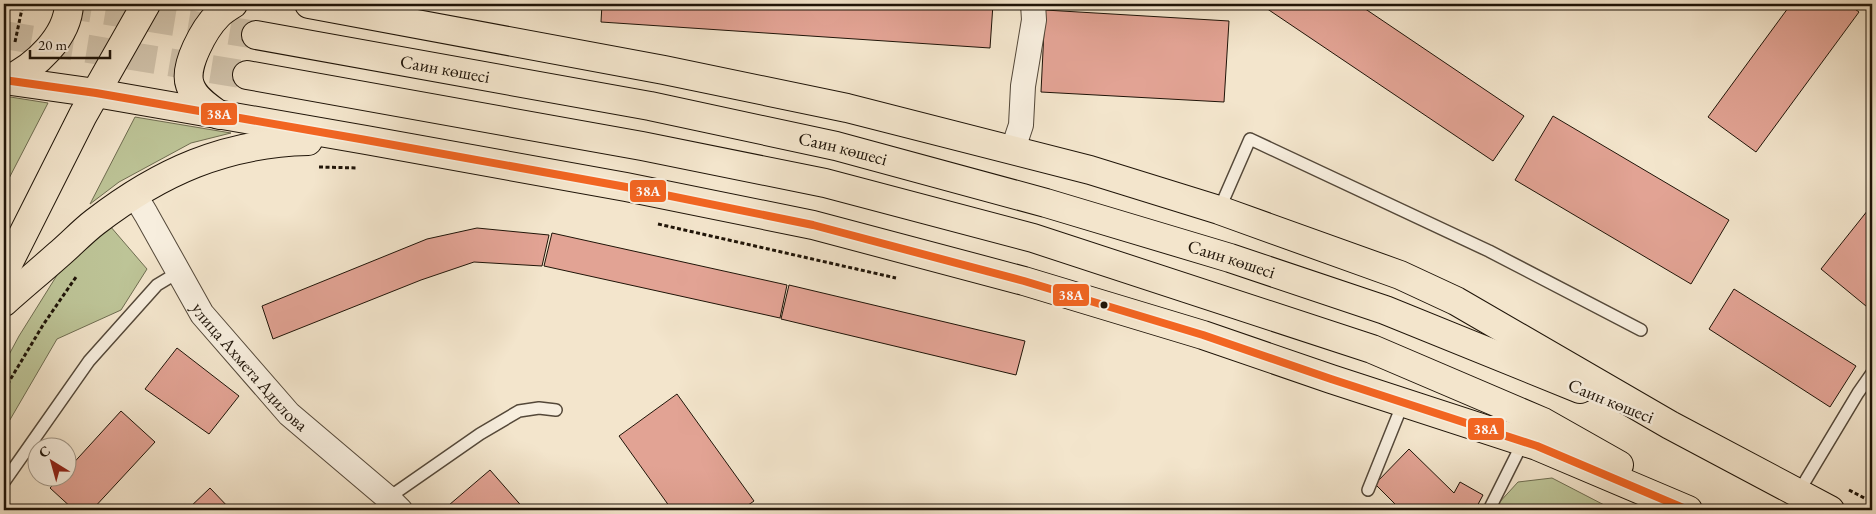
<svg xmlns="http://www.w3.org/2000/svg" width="1876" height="514" font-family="'EB Garamond',serif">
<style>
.green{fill:#bdc497;stroke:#6e6c50}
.building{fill:#e2a394;stroke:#1f1408}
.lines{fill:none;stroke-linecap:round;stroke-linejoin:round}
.primary-tunnel{stroke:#d3c6af;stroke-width:28;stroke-dasharray:28 14;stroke-linecap:butt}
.lane-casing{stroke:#544839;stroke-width:14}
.street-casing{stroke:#544839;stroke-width:26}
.primary-casing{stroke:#1f1408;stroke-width:30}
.path{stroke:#1f1408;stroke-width:3;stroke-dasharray:4 2.5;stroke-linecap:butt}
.lane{stroke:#f7eede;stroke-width:11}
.street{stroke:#f7eede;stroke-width:24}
.primary{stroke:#f3e5cc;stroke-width:28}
.bus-1-casing{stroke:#f7eede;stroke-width:11}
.bus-1{stroke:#f26522;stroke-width:8}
.bus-dot{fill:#1f1408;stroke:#f7eede;stroke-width:2}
.labels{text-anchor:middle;stroke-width:5;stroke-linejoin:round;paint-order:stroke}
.street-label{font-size:18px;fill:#1f1408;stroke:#f7eede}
.line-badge{stroke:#f7eede;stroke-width:2}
.badge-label{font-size:14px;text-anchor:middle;font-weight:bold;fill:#fff}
</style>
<rect width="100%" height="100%" fill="#f3e5cc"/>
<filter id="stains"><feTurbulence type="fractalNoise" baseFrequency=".004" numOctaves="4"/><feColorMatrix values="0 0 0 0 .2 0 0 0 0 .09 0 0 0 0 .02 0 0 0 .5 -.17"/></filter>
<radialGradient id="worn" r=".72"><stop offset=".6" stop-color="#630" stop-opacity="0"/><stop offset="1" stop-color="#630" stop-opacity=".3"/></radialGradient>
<!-- green -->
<g class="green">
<path d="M4,96l44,7 -44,85z"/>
<path d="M135,117l96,16 -40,10 -72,39 -29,22z"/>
<path d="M110,226l37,43 -26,41 -64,29 -53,91v-66l15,-28 40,-64z"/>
<path d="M1552,478l58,30 3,2 -102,-1 -1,1h-16l3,-5 21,-23z"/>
</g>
<!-- building -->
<g class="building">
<path d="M602,4h391l-3,44 -389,-26z"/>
<path d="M1260,4h98l166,112 -31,45z"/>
<path d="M1791,4h57l11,8 -103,140 -48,-35z"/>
<path d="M1045,10l184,11 -5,81 -183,-10z"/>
<path d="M1553,116l176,104 -38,64 -176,-104z"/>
<path d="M1872,205v106l-51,-42z"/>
<path d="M477,228l72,7 -7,31 -68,-4 -53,18 -148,59 -11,-33 165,-67z"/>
<path d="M552,233l235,52 -7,33 -236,-52z"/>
<path d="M789,285l236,56 -9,34 -235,-56z"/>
<path d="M1734,289l122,77 -26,41 -121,-78z"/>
<path d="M177,348l62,48 -30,38 -64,-45z"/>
<path d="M677,394l77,107 -13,9h-69l-53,-74z"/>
<path d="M121,411l34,31 -63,68h-18l-24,-22 11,-12h7v-7z"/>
<path d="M1409,449l45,44 6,-11 23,13 -8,15h-74l-26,-26z"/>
<path d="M490,470l35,40h-72l-4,-5z"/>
<path d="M210,488l21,22h-44z"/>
</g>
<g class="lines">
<!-- primary-tunnel -->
<g class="primary-tunnel">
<path d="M64,4l192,31"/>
<path d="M4,35l243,40"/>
</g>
<!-- lane casing -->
<g class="lane-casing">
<g id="lane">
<path d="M1219,210l31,-71 239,112 152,79"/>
<path d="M4,482l85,-121 68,-76 20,-12"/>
<path d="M1368,490l35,-87"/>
<path d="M1798,493l60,-100 14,-20"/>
<path d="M388,498l92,-64 39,-23 20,-3 17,2"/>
<path d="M1489,510l34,-68"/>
</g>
</g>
<!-- street casing -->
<g class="street-casing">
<g id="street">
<path d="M1013,149l8,-24 2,-39 11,-66 -1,-16"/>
<path id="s1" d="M134,194l12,20 56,100 87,100 99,84 12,12"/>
</g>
</g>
<!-- primary casing -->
<g class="primary-casing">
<g id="primary">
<path d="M309,4l355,66 183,38 243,62 129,40 181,65 56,26 214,124 160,85"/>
<path id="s2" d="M256,35l394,71 186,40 210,57 184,55 155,52 195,79"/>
<path d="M247,75l395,71 183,37 208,55 339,111 171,73 76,43"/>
<path d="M4,80l92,13 270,47 260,47 187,38 211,56 179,54 128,44 206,67 151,64"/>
<path d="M7,80c28,-13 61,-43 62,-76"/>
<path d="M219,115c-11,-8 -25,-17 -29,-30 -7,-19 15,-57 28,-70 4,-4 10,-8 15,-11"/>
<path d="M4,272l79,-157 63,-111"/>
<path d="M4,302c18,-16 36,-31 54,-47 13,-11 24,-23 37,-33 65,-50 130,-79 213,-81"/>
</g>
</g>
<!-- path -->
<g class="path">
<path d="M15,42l8,-38"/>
<path d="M319,167l39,1"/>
<path d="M658,224l238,54"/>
<path d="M4,390l39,-65 33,-48"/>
<path d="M1849,490l23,12"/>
</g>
<!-- lane -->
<use href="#lane" class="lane"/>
<!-- street -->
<use href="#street" class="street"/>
<!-- primary -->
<use href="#primary" class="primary"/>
<!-- bus-1 casing -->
<g class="bus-1-casing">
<path id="bus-1" d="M4,80l92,13 270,47 260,47 187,38 211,56 179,54 128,44 206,67 151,64"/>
</g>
<!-- bus-1 -->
<use href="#bus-1" class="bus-1"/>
</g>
<!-- markers -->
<circle class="bus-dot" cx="1104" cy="305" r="4.5"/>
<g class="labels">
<!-- street labels -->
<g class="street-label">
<text dy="6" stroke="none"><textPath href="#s2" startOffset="192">Саин көшесі</textPath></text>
<text dy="6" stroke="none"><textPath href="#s2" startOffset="598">Саин көшесі</textPath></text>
<text dy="6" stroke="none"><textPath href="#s2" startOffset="1002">Саин көшесі</textPath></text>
<text dy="6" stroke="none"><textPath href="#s1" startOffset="209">улица Ахмета Адилова</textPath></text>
<text transform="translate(1611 401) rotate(22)" y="6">Саин көшесі</text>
</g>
</g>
<g class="line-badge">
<rect x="200" y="102" width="38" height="24" rx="5" fill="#f26522"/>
<rect x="629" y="179" width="38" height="24" rx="5" fill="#f26522"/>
<rect x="1052" y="283" width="38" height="24" rx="5" fill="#f26522"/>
<rect x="1467" y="417" width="38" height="24" rx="5" fill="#f26522"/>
</g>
<g class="badge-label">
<text x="219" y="119">38А</text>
<text x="648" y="196">38А</text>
<text x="1071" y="300">38А</text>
<text x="1486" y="434">38А</text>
</g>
<!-- margin -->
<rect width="1876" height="514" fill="none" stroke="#f3e5cc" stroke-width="20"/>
<rect x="5" y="5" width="1866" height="504" fill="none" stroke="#1f1408" stroke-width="2.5"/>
<rect x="10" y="10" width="1856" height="494" fill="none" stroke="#1f1408"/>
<!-- north arrow -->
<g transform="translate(52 462) rotate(323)"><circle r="24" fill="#f7eede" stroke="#a19788"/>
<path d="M0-4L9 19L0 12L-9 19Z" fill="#8f2418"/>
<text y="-8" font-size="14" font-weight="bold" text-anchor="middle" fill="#1f1408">С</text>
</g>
<!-- scale -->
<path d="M30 50v8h80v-8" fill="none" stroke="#1f1408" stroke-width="2.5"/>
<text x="38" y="50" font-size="15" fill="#1f1408" stroke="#f7eede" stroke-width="4" paint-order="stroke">20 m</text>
<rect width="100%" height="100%" filter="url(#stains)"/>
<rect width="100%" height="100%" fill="url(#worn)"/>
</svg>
